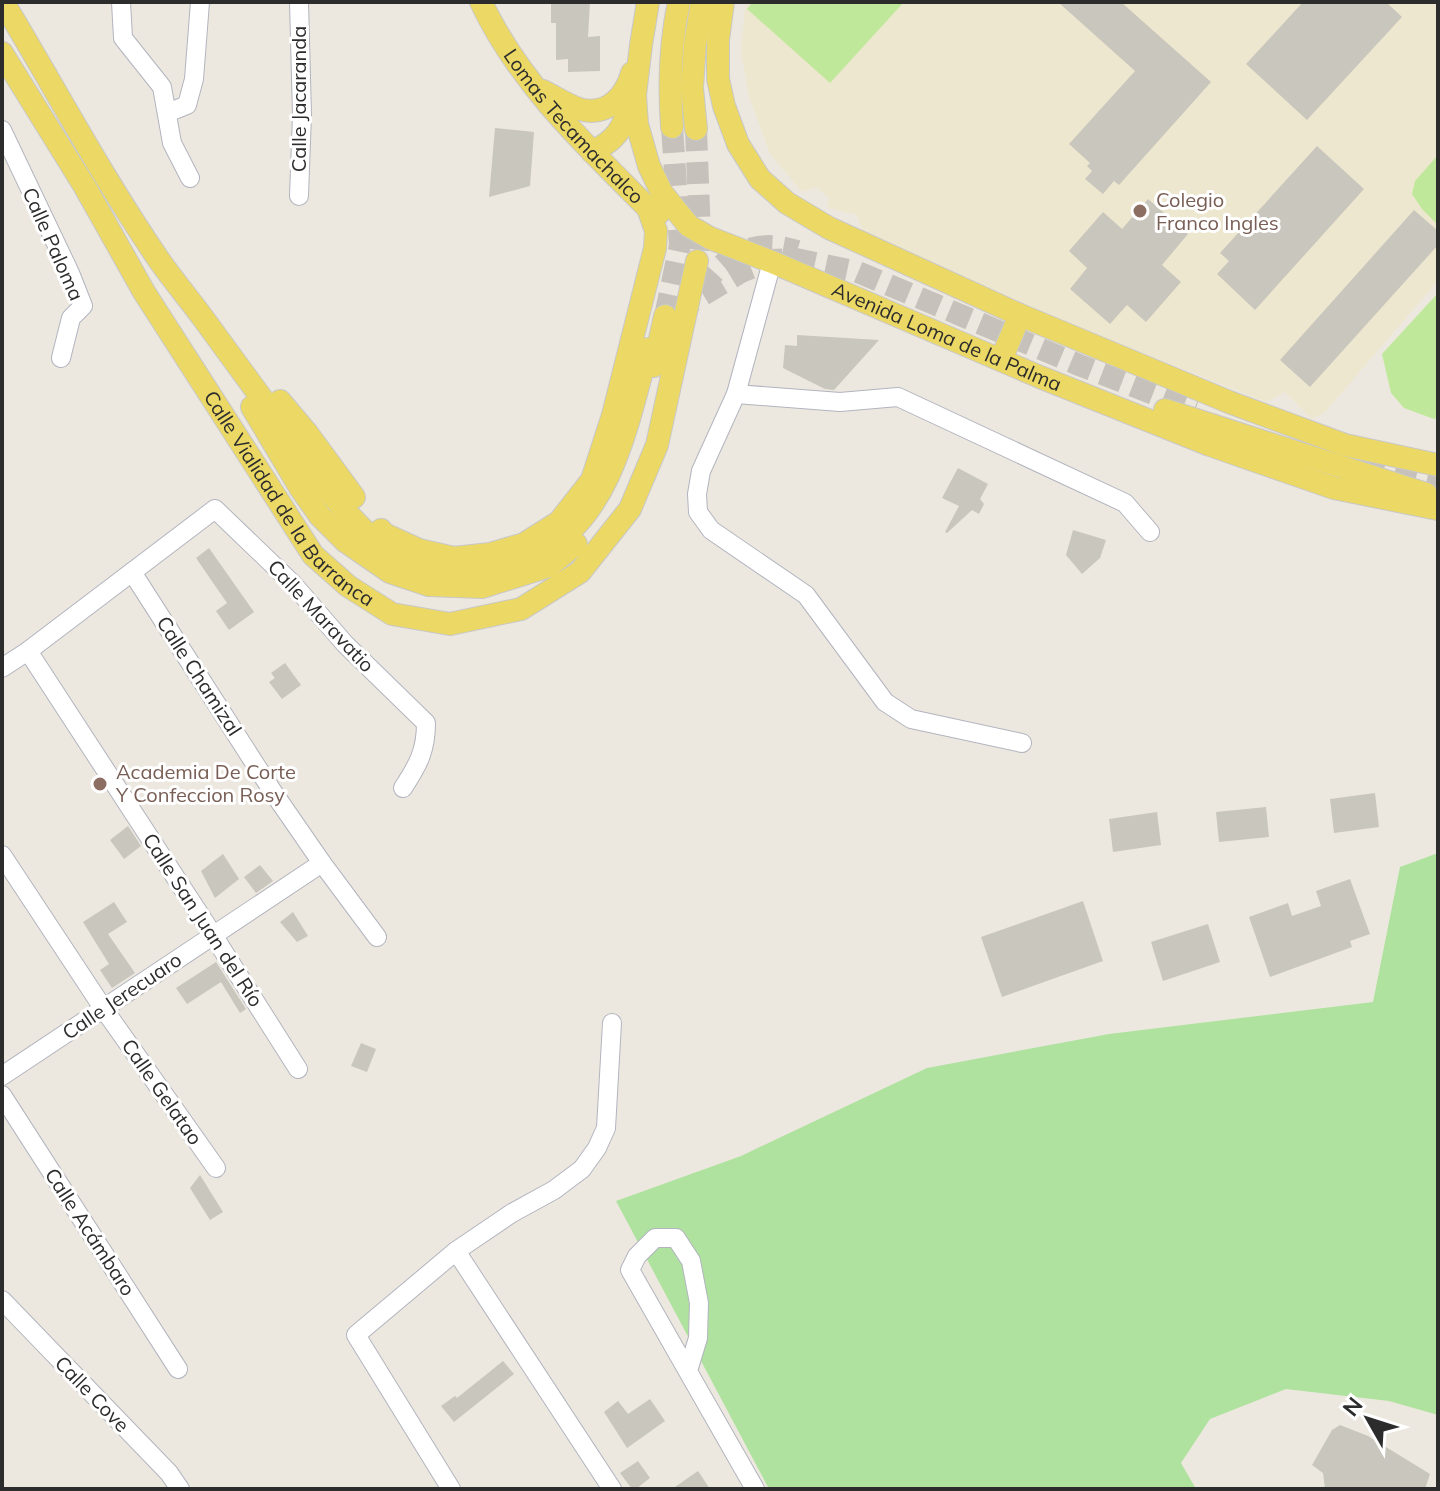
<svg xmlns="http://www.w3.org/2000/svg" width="1440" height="1491" font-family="Mulish,sans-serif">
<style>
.education{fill:#eee7cf}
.green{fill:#afe29e}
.pitch{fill:#c0e89a}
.building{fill:#c9c6bd}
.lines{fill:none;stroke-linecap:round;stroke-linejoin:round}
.major-tunnel{stroke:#c6c2bb;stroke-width:22;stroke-dasharray:22 11;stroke-linecap:butt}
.minor-casing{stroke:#b2b4bf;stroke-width:20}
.major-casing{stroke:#c8c8c8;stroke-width:24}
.minor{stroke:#fff;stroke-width:18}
.major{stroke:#ecd965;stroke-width:22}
.education-dot{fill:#8d6e63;stroke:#fff;stroke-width:3}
.labels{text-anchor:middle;stroke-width:6;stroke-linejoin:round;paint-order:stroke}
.street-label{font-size:20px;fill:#2c2c2c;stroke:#fff}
.education-label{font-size:20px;fill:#785e54;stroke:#fff;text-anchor:start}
</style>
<rect width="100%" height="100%" fill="#ede8df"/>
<!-- education -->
<path class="education" d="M747,2h691v279l-114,132 -13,6 -26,-27 -19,10 -186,-74 -217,-96 -6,-17 -29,-7 1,-10 -13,-11 -14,5 -32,-38 -21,-58 -8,-45 4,-43z"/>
<!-- green -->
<path class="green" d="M1438,853v562l-49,-14 -103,-12 -76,30 -29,44 15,26h-427l-153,-288 125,-45 186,-88 182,-34 264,-32 27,-135z"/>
<!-- pitch -->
<g class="pitch">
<path d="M753,2h151l-74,81 -83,-74z"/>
<path d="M1438,155v70l-16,-16 -10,-15 3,-13z"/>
<path d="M1438,293v125l-4,1 -30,-11 -13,-15 -9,-39z"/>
</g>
<!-- building -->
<g class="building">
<path d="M551,2h39l-2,35 12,-1v35l-32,1v-13l-12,1v-37h-5z"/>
<path d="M1058,2h63l90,80 -92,103 -5,-4 -11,13 -18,-15 7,-8 -5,-5 3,-3 -21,-19 66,-73z"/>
<path d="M1303,2h83l16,15 -95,103 -61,-56z"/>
<path d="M495,128l39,4 -4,54 -41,11z"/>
<path d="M1317,146l47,43 -109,121 -38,-36 12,-13 -9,-8z"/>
<path d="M1148,199l40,35 -26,31 19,17 -35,40 -19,-17 -17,19 -40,-35 17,-21 -18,-17 34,-39 19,17z"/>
<path d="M1414,210l24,21v14l-128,142 -30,-27z"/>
<path d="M797,335l82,5 -45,50 -9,-1 -42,-21 2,-23 12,1z"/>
<path d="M958,468l30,16 -8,15 4,5 -5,10 -7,-4 -25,23 -2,-1 14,-26 -17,-8z"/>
<path d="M1073,530l33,10 -6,18 -18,16 -16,-19z"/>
<path d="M209,548l45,64 -25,18 -13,-19 11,-8 -31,-45z"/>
<path d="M285,663l16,22 -19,14 -13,-17 6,-4 -4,-5z"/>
<path d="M1375,793l4,34 -45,6 -4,-34z"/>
<path d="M1266,807l3,30 -50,5 -3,-30z"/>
<path d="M1157,812l4,33 -48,7 -4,-33z"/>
<path d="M128,826l13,20 -17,13 -14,-19z"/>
<path d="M223,854l16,25 -24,19 -14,-27z"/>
<path d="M260,865l13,16 -17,12 -12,-16z"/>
<path d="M1350,879l20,55 -20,7 2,6 -82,30 -21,-60 39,-14 4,13 29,-10 -5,-15z"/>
<path d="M1083,901l20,60 -101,36 -21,-60z"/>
<path d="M114,902l13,20 -19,12 27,39 -23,15 -12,-18 9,-6 -26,-42z"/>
<path d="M293,912l15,24 -11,6 -17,-20z"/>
<path d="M1208,924l12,38 -57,19 -12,-39z"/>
<path d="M216,962l30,47 -6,4 -19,-31 -34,22 -11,-16z"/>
<path d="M361,1043l15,6 -9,23 -16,-6z"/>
<path d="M200,1175l23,37 -13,8 -20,-32z"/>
<path d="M503,1361l11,13 -60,48 -13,-16 14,-10 2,2z"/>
<path d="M650,1399l15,22 -38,27 -23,-36 14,-11 10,13z"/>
<path d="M1340,1425l28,11 62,38 -5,15h-100l-2,-16 -11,-8 20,-35z"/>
<path d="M638,1461l12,17 -14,11h-4l-12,-16z"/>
<path d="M698,1471l12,18h-38z"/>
</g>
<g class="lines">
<!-- major-tunnel -->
<g class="major-tunnel">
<path d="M696,129l4,107 -3,25"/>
<path d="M701,290c24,-36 53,-53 96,-39"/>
<path d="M675,312l66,-40 30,-12 25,-1 62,13 221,93 116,45"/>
<path d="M665,316l15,-71 -8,-118"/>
<path d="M1300,443l138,36"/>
</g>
<!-- minor casing -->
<g class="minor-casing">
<g id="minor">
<path d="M121,2l2,36 39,49 10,56 18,35"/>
<path d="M167,113l20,-8 7,-26 6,-77"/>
<path d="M2,130l68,143 13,33 -12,12 -10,40"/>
<path d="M299,196l3,-81 -3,-113"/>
<path d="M772,262l-36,132 -35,77 -4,23 1,18 13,18 95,65 79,107 26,17 111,24"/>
<path d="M736,394l104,8 58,-5 227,106 25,29"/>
<path d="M132,572l141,220 49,71 55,74"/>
<path d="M28,651l185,284 85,134"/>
<path d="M2,668l26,-17 187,-142 78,75 52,60 81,79c0,28 -8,42 -23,65"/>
<path d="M2,855l101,153 113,160"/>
<path d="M2,1076l320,-213"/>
<path d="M2,1095l176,274"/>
<path d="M456,1251l156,238"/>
<path d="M2,1300l167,173 11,16"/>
<path d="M688,1371l10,-33 1,-35 -8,-42 -15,-23h-21l-18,18 -7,14 125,219"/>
<path d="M451,1489l-95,-154 100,-84 56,-38 42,-23 28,-21 15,-21 9,-20 6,-105"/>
</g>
</g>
<!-- major casing -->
<g class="major-casing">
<g id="major">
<path d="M3,2c52,86 99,175 156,258 14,20 30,39 44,58 23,31 45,62 68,93 34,47 80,121 131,148 23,13 62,15 88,9 19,-4 40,-10 57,-20 66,-37 82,-132 101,-199"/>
<path id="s1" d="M481,2c38,81 105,144 167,206l11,5"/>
<path id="s2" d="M648,2l-7,43 -6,50 2,29 12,42 13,27 27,33 21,12 62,24 268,115 170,68 124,43 104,21"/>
<path d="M723,2l-5,38v39l6,27 14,38 22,35 27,24 42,25 191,87 209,87 116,43 93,20"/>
<path id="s3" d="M2,53l83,134 59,105 169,263 35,31 44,28 58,10 71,-15 59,-37 50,-63 27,-64 40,-184"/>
<path d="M543,91c12,6 24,14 36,18 28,8 46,-12 53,-36"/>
<path d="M672,127c-3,-42 -2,-84 7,-125"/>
<path d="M696,129l-4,-41 3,-44 7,-42"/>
<path d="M592,152c28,-14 30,-25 41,-52"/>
<path d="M1001,360l19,-45"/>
<path d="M654,366l11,-50"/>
<path d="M280,401l27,32 47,64"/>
<path d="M252,407l49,82 19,27 25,25 45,31 39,13 53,2 67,-21 27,-22"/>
<path d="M1165,410l261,84"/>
<path d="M381,530l3,4 35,16 35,8 36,-4 34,-10 35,-22 33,-42 21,-65 42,-167 1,-17 -8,-23"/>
</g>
</g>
<!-- minor -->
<use href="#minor" class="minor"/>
<!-- major -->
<use href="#major" class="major"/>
</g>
<!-- markers -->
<g class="education-dot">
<circle cx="1140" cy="211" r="8"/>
<circle cx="100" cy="784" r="8"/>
</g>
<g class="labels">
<!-- street labels -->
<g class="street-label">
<text transform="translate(299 99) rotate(-90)" y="7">Calle Jacaranda</text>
<text dy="7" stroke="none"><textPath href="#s1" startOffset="156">Lomas Tecamachalco</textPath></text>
<text transform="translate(53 244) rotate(66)" y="7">Calle Paloma</text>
<text dy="7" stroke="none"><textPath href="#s2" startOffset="520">Avenida Loma de la Palma</textPath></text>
<text dy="7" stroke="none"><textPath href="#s3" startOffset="532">Calle Vialidad de la Barranca</textPath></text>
<text transform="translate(321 616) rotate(47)" y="7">Calle Maravatio</text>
<text transform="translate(199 676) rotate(57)" y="7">Calle Chamizal</text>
<text transform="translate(203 920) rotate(57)" y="7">Calle San Juan del Río</text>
<text transform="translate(122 996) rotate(-34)" y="7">Calle Jerecuaro</text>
<text transform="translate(162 1092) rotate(55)" y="7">Calle Gelatao</text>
<text transform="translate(90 1232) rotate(57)" y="7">Calle Acámbaro</text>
<text transform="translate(92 1394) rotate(46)" y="7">Calle Cove</text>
</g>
<!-- education labels -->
<g class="education-label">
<text x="1156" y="207">Colegio<tspan x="1156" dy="23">Franco Ingles</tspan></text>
<text x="116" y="779">Academia De Corte<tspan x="116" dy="23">Y Confeccion Rosy</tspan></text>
</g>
</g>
<!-- border -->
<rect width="1440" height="1491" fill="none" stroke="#2c2c2c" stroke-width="8"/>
<!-- north arrow -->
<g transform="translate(1368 1419) rotate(309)" stroke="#ffffff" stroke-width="6" paint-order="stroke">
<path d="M0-6L14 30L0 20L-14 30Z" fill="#2c2c2c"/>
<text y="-12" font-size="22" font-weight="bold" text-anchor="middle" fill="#2c2c2c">N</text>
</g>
</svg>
